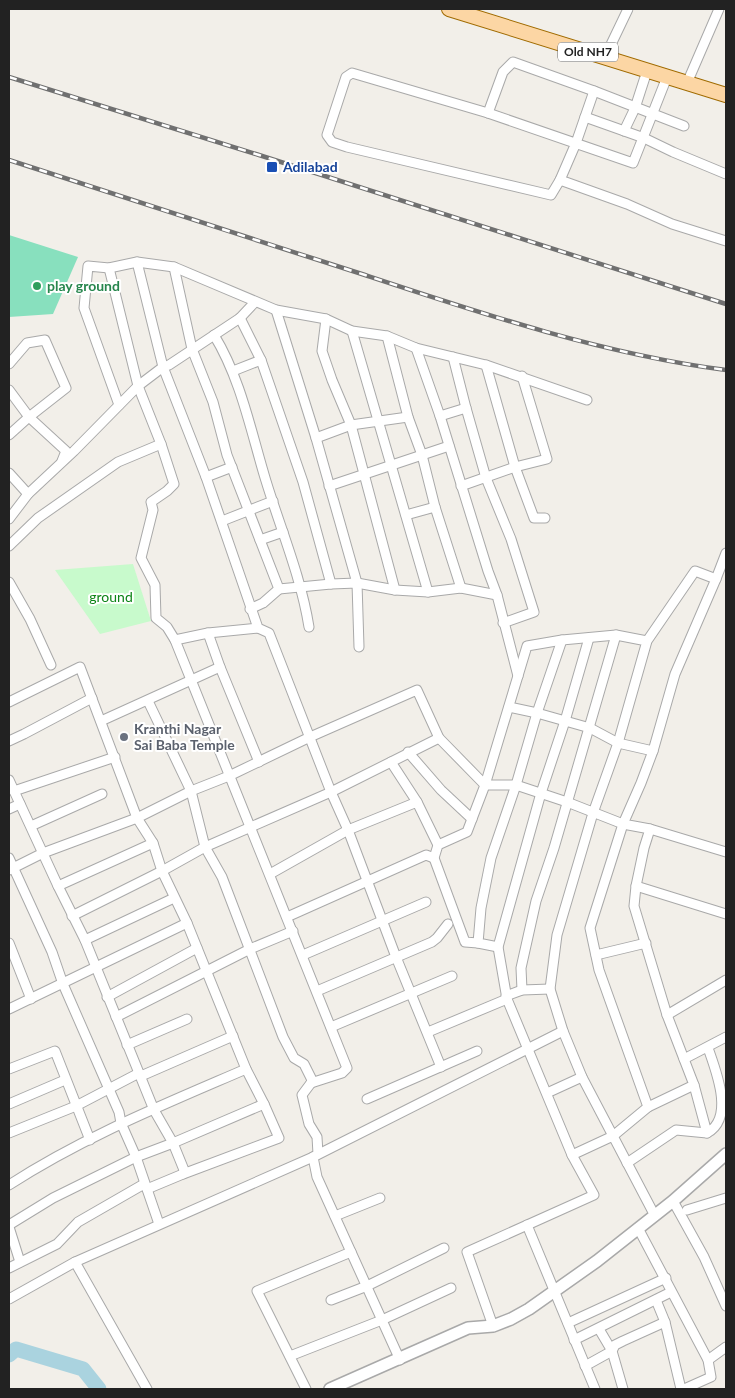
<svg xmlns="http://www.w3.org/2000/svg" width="735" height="1398" font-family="Lato,sans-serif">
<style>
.park{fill:#c8facc}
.pitch{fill:#88e0be}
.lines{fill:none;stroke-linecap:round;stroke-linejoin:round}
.river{stroke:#aad3df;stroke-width:15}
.minor-casing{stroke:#a9a9a9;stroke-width:11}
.tertiary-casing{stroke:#a9a9a9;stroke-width:14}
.primary-casing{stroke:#a06b00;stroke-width:16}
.minor{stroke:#fff;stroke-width:9}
.tertiary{stroke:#fff;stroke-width:11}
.primary{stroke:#fcd6a4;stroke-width:14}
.rail-casing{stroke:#707070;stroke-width:4.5}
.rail{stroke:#fff;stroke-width:2.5;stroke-dasharray:8;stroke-linecap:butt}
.transit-dot{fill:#1a4fb4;stroke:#fff;stroke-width:2}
.leisure-dot{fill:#2e9e5b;stroke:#fff;stroke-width:2}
.worship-dot{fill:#6b7280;stroke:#fff;stroke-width:2}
.labels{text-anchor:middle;stroke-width:4;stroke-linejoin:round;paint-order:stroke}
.shield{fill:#fff;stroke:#646464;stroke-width:1}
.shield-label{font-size:12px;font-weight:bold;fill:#222}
.transit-label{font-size:14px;font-weight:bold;fill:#164399;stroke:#fff;text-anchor:start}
.leisure-label{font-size:14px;font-weight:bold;fill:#27864d;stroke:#fff;text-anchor:start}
.park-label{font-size:14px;fill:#0c8416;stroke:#fff}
.worship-label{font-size:14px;font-weight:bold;fill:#5b616d;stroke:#fff;text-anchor:start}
</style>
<rect width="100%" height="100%" fill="#f2efe9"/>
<!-- park -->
<path class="park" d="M133,564l18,57 -51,13 -45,-64z"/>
<!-- pitch -->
<path class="pitch" d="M9,235l69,22 -25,57 -44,3z"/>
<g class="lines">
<!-- river -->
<path class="river" d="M9,1355l7,-6 67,20 16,20"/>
<!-- minor casing -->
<g class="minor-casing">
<g id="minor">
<path d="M605,57l23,-48"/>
<path d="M687,83l32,-74"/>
<path d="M594,91l-18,52 -16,37 -9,15 -204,-48 -15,-5 -5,-7 19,-58 6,-4 136,40 145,50 34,-86"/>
<path d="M488,113l15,-41 10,-10 81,29 90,35"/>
<path d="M585,117l59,21 29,14 53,22"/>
<path d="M624,131l11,-23 12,-37"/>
<path d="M560,180l67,24 45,20 54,17"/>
<path d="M137,262l26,105 43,110 52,151 11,5 62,159 17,38 48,127 45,110"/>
<path d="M174,267l18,82 21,53 14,53 52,134 -16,14 -13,6"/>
<path d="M109,268l29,118 23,58 13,40 -7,7 -16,11 2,8 -12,48 14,27 1,33 11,9 8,13 172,428 -5,5 -31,10"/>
<path d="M276,310l40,128 41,145 2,64"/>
<path d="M240,318l21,42 42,122 28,102"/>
<path d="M326,319l-4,32 10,29 19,45 44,165"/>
<path d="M352,331l76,261"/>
<path d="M214,335c27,44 37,97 52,146 15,49 35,96 43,146"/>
<path d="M387,336l21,81 14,38 13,52 26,81"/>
<path d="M416,348l24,68 48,155 9,24 21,81"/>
<path d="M453,357l13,51 20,70 25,61 23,73 -31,11"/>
<path d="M9,364l18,-21 18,-3 21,48 -37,29 -20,18"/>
<path d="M486,365l29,102 19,51h11"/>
<path d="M233,371l28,-11"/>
<path d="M9,390l20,27 37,34 -4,10"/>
<path d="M119,405l-35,-97 4,-42 21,2 28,-6 37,5 102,43 50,9 26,12 35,5 29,12 70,17 101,35"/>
<path d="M440,416l26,-8"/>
<path d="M316,438l35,-13 57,-8"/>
<path d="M9,473l19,21"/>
<path d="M206,477l26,-10"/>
<path d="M329,486l120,-40"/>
<path d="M461,486l54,-19 32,-8 -25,-83"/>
<path d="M406,515l29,-8"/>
<path d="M9,519l19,-25 46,-43 64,-65 25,-19 6,-2 71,-47 15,-16"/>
<path d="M222,521l51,-20"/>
<path d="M260,540l23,-8"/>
<path d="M9,546l29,-28 80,-56 43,-18"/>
<path d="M716,579l10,-26"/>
<path d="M9,582l21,37 21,46"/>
<path d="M279,589l52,-5 26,-1 38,7 33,2 33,-4 36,7"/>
<path d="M208,633l12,34 39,95"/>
<path d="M589,638l-24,83 -24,72 -43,154 9,52 65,156 41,-19 42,80"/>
<path d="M175,640l33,-7 50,-5"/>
<path d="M647,641l-29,102 -25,70 -36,122 -7,54 13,42 19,46 31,59 35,-29 -49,-137 -9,-42 33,-104 18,-41 12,-32 22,-77 41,-95 -21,-8 -48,70 -31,-6 -54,5 -35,6 -42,139h31l51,17 56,22 27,5 76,23"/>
<path d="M148,701l43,90 14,56 17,30 61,160 11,21 10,6 8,16 -1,3 -9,12 7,29 8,13 1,17"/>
<path d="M9,702l71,-35 57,151 16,25 9,28 25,52 59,146 18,35 15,34 -96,36 -36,15"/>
<path d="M509,707l28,6 53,15 28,15 35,8"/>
<path d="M101,721l119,-54"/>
<path d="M9,741l15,-7 68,-36"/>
<path d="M408,752l33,38 31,29"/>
<path d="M391,762l26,40"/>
<path d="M9,780l49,106 27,54 69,170 19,33 11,27 -1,4"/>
<path d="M14,791l101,-34"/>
<path d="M9,809l11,-5"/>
<path d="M31,826l71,-32"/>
<path d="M9,858l43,94 11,32 56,128 2,11 15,34 23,67"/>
<path d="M434,858l31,84 13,1"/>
<path d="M9,870l34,-17 94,-35 54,-27 38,-15 81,-39 107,-47 22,48 46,47 -18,47 -29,13 -4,13 -8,-3 -139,62"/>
<path d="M270,874l78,-44 69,-28 21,43"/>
<path d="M58,886l95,-43"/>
<path d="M636,886l90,28"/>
<path d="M72,916l90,-45 43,-24 126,-55 108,-54"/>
<path d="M85,940l89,-42"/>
<path d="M9,943l22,56"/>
<path d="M498,947l-20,-4 3,-35 10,-50 25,-73 21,-72 25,-73"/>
<path d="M303,955l123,-53"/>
<path d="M596,955l50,-12"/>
<path d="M522,990l-1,-22 15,-67 18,-53 62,-213"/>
<path d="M317,991l115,-49 5,-4 11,-14"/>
<path d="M506,996l16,-6 28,-1"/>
<path d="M107,997l90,-49"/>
<path d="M9,1009l178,-86"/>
<path d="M667,1015l59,-35"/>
<path d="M116,1017l134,-68 43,-18"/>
<path d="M331,1027l121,-51"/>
<path d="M428,1032l79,-33"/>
<path d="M127,1045l60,-26"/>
<path d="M684,1059l42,-22"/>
<path d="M9,1069l46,-18 35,89"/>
<path d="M141,1076l92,-40"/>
<path d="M694,1085l13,48c28,-15 9,-62 1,-85"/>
<path d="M547,1093l35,-16"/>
<path d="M367,1099l110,-48"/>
<path d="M9,1104l56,-24"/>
<path d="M648,1107l46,-22 -27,-70 -33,-109 2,-20 8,-38 6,-19"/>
<path d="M9,1133l67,-27 63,-33"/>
<path d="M313,1157l4,20 83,183"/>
<path d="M627,1163l49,-33 31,3"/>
<path d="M9,1185c74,-48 156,-81 237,-116"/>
<path d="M673,1201l31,56 22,49"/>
<path d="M687,1210l39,-12"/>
<path d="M335,1216l45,-18"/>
<path d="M9,1225l44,-27 83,-41 37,-14 91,-39"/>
<path d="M527,1225l68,164"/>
<path d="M9,1227l11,35"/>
<path d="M638,1228l70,132 3,17 -27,12"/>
<path d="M75,1262l72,127"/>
<path d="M9,1268l48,-24 21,-22 66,-38"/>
<path d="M9,1299l66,-37 238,-105 250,-126"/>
<path d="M331,1300l36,-14 77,-38"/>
<path d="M656,1300l9,22 16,67"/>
<path d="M568,1323l98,-45"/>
<path d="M493,1326l-26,-74 127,-57 -22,-40"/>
<path d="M599,1329l13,22 11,38"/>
<path d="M574,1340l97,-48"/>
<path d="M290,1356l92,-36 69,-32"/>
<path d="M708,1360l18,-13"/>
<path d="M585,1366l27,-15 3,-6 8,-4 42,-19"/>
<path d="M306,1389l-49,-98 94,-39"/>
</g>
</g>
<!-- tertiary casing -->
<g class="tertiary-casing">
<path id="tertiary" d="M330,1389l138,-61 25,-2 18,-7 18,-10 68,-48 76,-60 53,-47"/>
</g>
<!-- primary casing -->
<g class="primary-casing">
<path id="primary" d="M449,9l277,86"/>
</g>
<!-- minor -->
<use href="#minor" class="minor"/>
<!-- tertiary -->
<use href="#tertiary" class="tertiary"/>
<!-- primary -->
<use href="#primary" class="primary"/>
<!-- rail casing -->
<g class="rail-casing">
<g id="rail">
<path d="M9,77l250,78 467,149"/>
<path d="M9,160c118,38 237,77 356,115 118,39 238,79 361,95"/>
</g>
</g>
<!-- rail -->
<use href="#rail" class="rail"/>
</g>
<!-- markers -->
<rect class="transit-dot" x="266" y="161" width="12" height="12" rx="2.5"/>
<circle class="leisure-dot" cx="37" cy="286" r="5"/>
<circle class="worship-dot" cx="124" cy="737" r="5"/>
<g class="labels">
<!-- shield labels -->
<rect class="shield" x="558" y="42.5" width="60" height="19" rx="4"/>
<g class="shield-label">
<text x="588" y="56">Old NH7</text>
</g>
<!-- transit labels -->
<g class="transit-label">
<text x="283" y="172">Adilabad</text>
</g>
<!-- leisure labels -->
<g class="leisure-label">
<text x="47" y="291">play ground</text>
</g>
<!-- park labels -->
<g class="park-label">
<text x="111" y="602">ground</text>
</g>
<!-- worship labels -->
<g class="worship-label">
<text x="134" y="734">Kranthi Nagar<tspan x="134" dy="16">Sai Baba Temple</tspan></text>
</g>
</g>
<!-- border -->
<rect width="735" height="1398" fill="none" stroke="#222222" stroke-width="20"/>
</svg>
